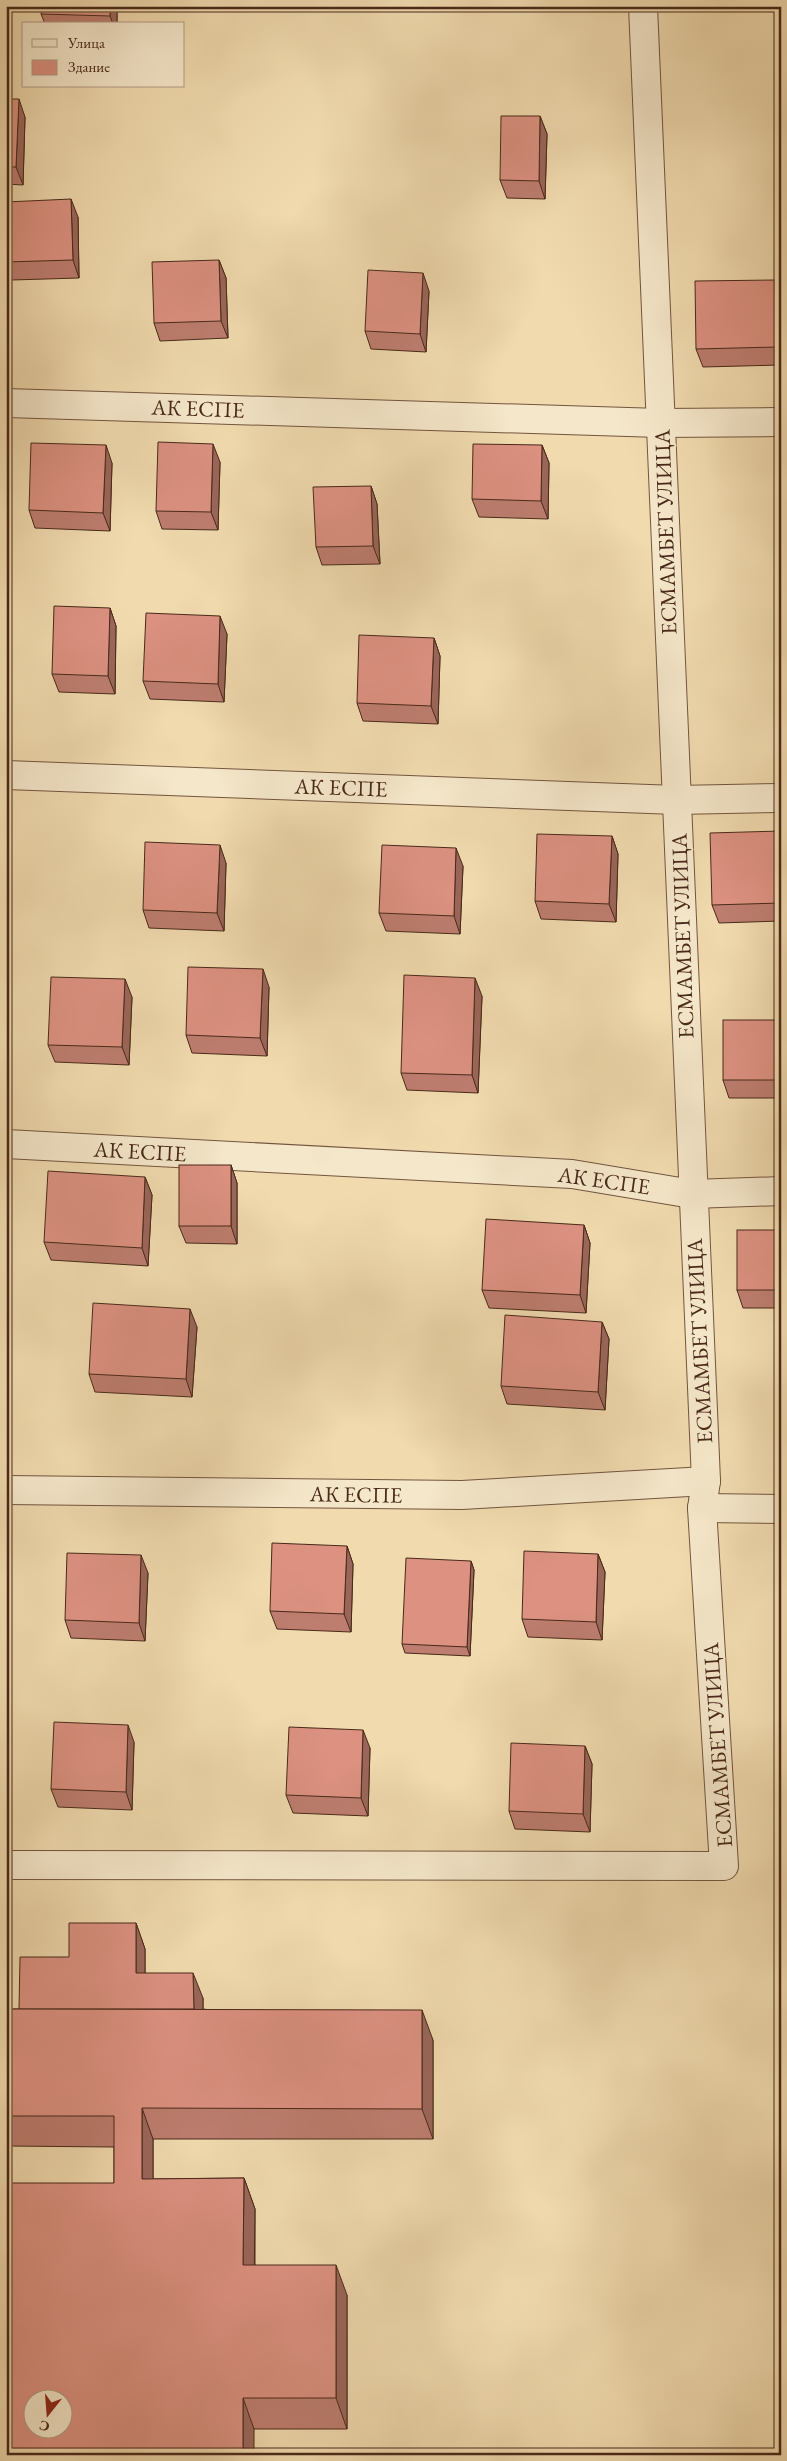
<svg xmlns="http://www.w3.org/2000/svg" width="787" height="2461" font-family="'EB Garamond',serif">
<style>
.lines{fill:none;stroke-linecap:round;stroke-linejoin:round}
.minor-casing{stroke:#73553e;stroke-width:30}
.minor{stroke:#f5e7ca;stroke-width:28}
.wall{fill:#bd7d6f;stroke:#492919}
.shaded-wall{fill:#9a665a;stroke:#492919}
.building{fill:#dc9181;stroke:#492919;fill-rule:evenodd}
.labels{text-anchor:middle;stroke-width:4;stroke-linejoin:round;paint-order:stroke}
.street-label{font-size:22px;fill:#492919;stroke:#f5e7ca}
</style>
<rect width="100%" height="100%" fill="#f0daae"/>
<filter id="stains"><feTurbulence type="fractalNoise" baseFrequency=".004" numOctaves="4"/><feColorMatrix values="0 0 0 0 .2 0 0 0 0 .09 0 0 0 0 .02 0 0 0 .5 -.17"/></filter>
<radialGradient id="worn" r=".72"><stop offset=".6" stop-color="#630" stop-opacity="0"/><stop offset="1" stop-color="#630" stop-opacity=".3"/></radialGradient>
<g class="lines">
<!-- minor casing -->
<g class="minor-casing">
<g id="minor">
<path d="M6,403l654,20 121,-1"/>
<path d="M6,775l670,25 105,-2"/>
<path d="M6,1144l566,30 120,20 89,-3"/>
<path d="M6,1490l456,5 244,-14"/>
<path d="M702,1508l79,1"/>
<path d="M6,1865l718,1 -22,-358 4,-27 -63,-1475"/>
</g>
</g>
<!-- minor -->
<use href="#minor" class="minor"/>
</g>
<!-- wall -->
<g class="wall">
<path d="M117,6v18h-72l-4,-10z"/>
<path d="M6,99l19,18 -2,68 -17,-1z"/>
<path d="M540,116l7,18 -2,65 -38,-1 -7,-18z"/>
<path d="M78,217l1,61 -67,2 -6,-18z"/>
<path d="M219,260l7,18 2,60 -68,3 -6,-18z"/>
<path d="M775,280l6,16v69l-78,2 -7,-18z"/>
<path d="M429,291l-3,61 -55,-3 -6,-18z"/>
<path d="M542,445l7,18 -1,56 -69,-2 -7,-18z"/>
<path d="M220,462l-2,68 -56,-1 -6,-18z"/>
<path d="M112,463l-2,68 -75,-3 -6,-18z"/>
<path d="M371,486l6,18 3,60 -58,1 -6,-18z"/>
<path d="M110,608l6,18 -1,68 -56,-2 -7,-18z"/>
<path d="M227,634l-3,68 -74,-3 -7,-18z"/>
<path d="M434,638l6,18 -2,68 -75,-3 -6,-18z"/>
<path d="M781,831v90l-62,2 -7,-18z"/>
<path d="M612,836l6,18 -2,68 -75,-3 -6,-18z"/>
<path d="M226,863l-2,68 -75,-3 -6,-18z"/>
<path d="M463,866l-3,68 -74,-3 -7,-18z"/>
<path d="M269,987l-2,69 -75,-3 -6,-18z"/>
<path d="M482,996l-4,97 -71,-3 -6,-17z"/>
<path d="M132,997l-3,68 -74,-3 -7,-17z"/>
<path d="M781,1020v78h-52l-6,-18z"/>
<path d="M231,1165l6,18v61l-51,-1 -7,-17z"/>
<path d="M145,1177l7,18 -4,71 -97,-6 -7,-18z"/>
<path d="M584,1225l6,18 -4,70 -97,-5 -7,-18z"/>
<path d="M781,1230v78h-38l-6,-18z"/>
<path d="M602,1322l7,17 -4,71 -98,-6 -6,-18z"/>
<path d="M197,1327l-5,70 -97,-5 -6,-18z"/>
<path d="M347,1546l6,18 -2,68 -74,-3 -7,-18z"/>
<path d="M598,1554l7,18 -3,68 -74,-3 -6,-18z"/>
<path d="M471,1561l3,9 -4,86 -65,-3 -3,-9z"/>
<path d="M148,1573l-3,68 -74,-3 -6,-18z"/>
<path d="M134,1742l-2,68 -74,-3 -7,-18z"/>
<path d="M585,1746l7,18 -2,68 -75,-3 -6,-18z"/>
<path d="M370,1748l-2,68 -75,-3 -7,-18z"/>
<path d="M136,1923l9,26v24l58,25v11l230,31v99h-280v40l91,-1 11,31v56l92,30v134h-93l-140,-246v-36l-108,-1v-137h13l50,-52z"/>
</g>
<!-- shaded-wall -->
<g class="shaded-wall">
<path d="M110,6h7v18h-4l-3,-8z"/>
<path d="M19,99l6,18 -2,68 -7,-18z"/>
<path d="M540,116l7,18 -2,65 -6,-18z"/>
<path d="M71,199l7,18 1,61 -6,-18z"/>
<path d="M219,260l7,18 2,60 -7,-17z"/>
<path d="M423,273l6,18 -3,61 -6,-18z"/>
<path d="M775,280l6,16v62l-4,-11z"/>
<path d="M213,444l7,18 -2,68 -7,-18z"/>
<path d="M106,445l6,18 -2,68 -7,-18z"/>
<path d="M542,445l7,18 -1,56 -7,-18z"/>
<path d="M371,486l6,18 3,60 -7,-18z"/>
<path d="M110,608l6,18 -1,68 -7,-18z"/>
<path d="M220,616l7,18 -3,68 -6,-18z"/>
<path d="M434,638l6,18 -2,68 -7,-18z"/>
<path d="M612,836l6,18 -2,68 -7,-18z"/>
<path d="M220,845l6,18 -2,68 -7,-18z"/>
<path d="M456,848l7,18 -3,68 -6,-18z"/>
<path d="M263,969l6,18 -2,69 -7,-18z"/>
<path d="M475,978l7,18 -4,97 -6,-18z"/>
<path d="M125,979l7,18 -3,68 -7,-18z"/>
<path d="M231,1165l6,18v61l-6,-18z"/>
<path d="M145,1177l7,18 -4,71 -6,-18z"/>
<path d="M584,1225l6,18 -4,70 -6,-18z"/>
<path d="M190,1309l7,18 -5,70 -6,-18z"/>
<path d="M602,1322l7,17 -4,71 -7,-18z"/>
<path d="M347,1546l6,18 -2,68 -7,-18z"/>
<path d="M598,1554l7,18 -3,68 -6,-18z"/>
<path d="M141,1555l7,18 -3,68 -6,-18z"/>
<path d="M471,1561l3,9 -4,86 -3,-9z"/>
<path d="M128,1725l6,17 -2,68 -6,-18z"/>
<path d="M363,1730l7,18 -2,68 -7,-18z"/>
<path d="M585,1746l7,18 -2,68 -7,-18z"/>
<path d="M136,1923l9,26v49l-9,-25z"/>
<path d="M193,1973l10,25v42l-9,-25z"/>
<path d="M422,2010l11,30v99l-11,-30z"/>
<path d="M142,2108l11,31v71l-11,-31z"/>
<path d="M244,2178l11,31 -1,87 -11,-31z"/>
<path d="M336,2265l11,30v134l-11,-31z"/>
<path d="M243,2398l11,31v26h-11z"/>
</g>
<!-- building -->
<g class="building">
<path d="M42,6h68v10l-69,-2z"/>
<path d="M6,99h13l-3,68h-10z"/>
<path d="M501,116h39l-1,65 -39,-1z"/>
<path d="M71,199l2,61 -67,2v-60z"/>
<path d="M219,260l2,61 -67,2 -2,-61z"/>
<path d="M368,270l55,3 -3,61 -55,-3z"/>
<path d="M775,280l2,67 -81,2 -1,-68z"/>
<path d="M158,442l55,2 -2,68 -55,-1z"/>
<path d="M31,443l75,2 -3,68 -74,-3z"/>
<path d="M473,444l69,1 -1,56 -69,-2z"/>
<path d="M371,486l2,60 -57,1 -3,-60z"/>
<path d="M54,606l56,2 -2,68 -56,-2z"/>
<path d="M146,613l74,3 -2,68 -75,-3z"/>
<path d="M359,635l75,3 -3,68 -74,-3z"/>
<path d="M781,831v72l-69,2 -2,-72z"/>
<path d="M537,834l75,2 -3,68 -74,-3z"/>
<path d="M145,842l75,3 -3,68 -74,-3z"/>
<path d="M382,845l74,3 -2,68 -75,-3z"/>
<path d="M188,967l75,2 -3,69 -74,-3z"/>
<path d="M404,975l71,3 -3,97 -71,-2z"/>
<path d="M51,977l74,2 -3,68 -74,-2z"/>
<rect x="723" y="1020" width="58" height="60"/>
<rect x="179" y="1165" width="52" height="61"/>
<path d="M48,1171l97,6 -3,71 -98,-6z"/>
<path d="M486,1219l98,6 -4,70 -98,-5z"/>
<rect x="737" y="1230" width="44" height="60"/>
<path d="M93,1303l97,6 -4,70 -97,-5z"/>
<path d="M505,1315l97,7 -4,70 -97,-6z"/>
<path d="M780,1370h1v60h-2z"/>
<path d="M272,1543l75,3 -3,68 -74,-3z"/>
<path d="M524,1551l74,3 -2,68 -74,-3z"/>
<path d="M67,1553l74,2 -2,68 -74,-3z"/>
<path d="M406,1558l65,3 -4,86 -65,-3z"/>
<path d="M54,1722l74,3 -2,67 -75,-3z"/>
<path d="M289,1727l74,3 -2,68 -75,-3z"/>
<path d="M511,1743l74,3 -2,68 -74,-3z"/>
<path d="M69,1923h67v50h57l1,36h-175l1,-52h49z"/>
<path d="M6,2009l416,1v99l-280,-1v71l102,-1 -1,87h93v133h-93v57h-237v-272h108v-67h-108zM32,2398h30v30h-30z"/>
</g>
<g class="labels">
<!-- street labels -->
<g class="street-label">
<text transform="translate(198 408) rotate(2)" y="8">АК ЕСПЕ</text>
<text transform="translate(665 532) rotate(-92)" y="8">ЕСМАМБЕТ УЛИЦА</text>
<text transform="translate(341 787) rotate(2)" y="8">АК ЕСПЕ</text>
<text transform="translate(682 936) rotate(-92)" y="8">ЕСМАМБЕТ УЛИЦА</text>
<text transform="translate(140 1151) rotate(3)" y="8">АК ЕСПЕ</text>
<text transform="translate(604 1180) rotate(8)" y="8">АК ЕСПЕ</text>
<text transform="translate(699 1341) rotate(-93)" y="8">ЕСМАМБЕТ УЛИЦА</text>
<text transform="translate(356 1494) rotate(1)" y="8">АК ЕСПЕ</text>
<text transform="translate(717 1745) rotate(-94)" y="8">ЕСМАМБЕТ УЛИЦА</text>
</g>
</g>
<!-- margin -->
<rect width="787" height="2461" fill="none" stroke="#f0daae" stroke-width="25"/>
<rect x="8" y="8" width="772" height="2446" fill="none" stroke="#492919" stroke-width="2.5"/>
<rect x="12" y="12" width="762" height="2436" fill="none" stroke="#492919"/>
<!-- legend -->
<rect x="22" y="22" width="162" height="65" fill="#f5e7ca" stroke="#b09b83"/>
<rect x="32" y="39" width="25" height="8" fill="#f5e7ca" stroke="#b09b83"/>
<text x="68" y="48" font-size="15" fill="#492919">Улица</text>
<rect x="32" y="60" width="25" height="15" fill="#dc9181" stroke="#b09b83"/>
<text x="68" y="72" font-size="15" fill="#492919">Здание</text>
<!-- north arrow -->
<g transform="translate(48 2414) rotate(197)"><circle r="24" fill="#f5e7ca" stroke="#b09b83"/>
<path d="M0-4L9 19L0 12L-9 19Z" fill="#8f2418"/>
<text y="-8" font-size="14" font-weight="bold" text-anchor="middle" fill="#492919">С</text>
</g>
<rect width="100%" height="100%" filter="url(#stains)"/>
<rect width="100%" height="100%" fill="url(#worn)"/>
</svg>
